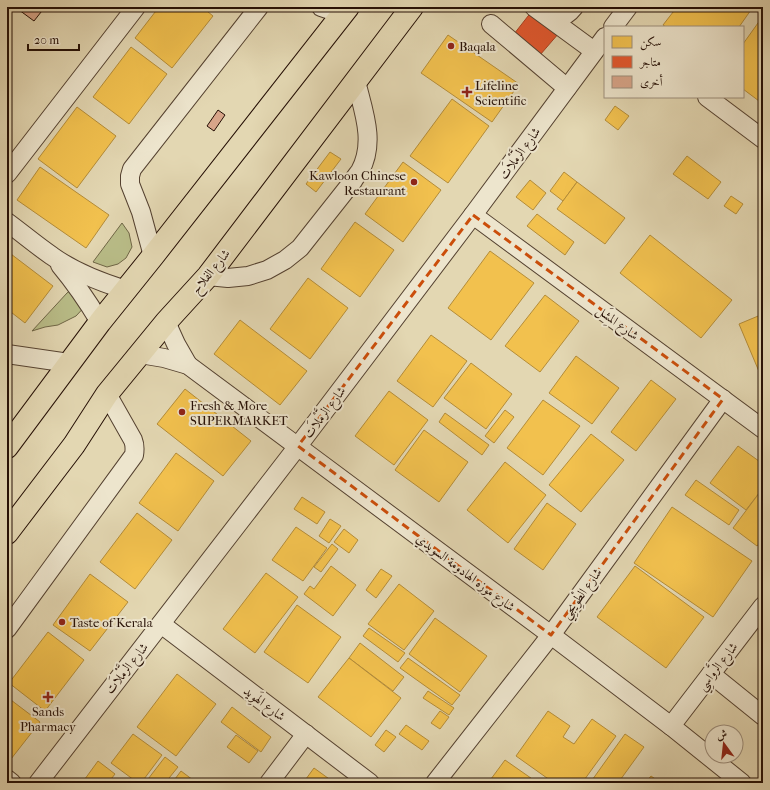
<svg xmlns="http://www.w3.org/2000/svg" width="770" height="790" font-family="'IM FELL French Canon',Amiri,serif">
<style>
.green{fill:#b9bd88;stroke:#6f6646}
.homes{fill:#f2c14e;stroke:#b48c38}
.shops{fill:#e4572e;stroke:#ab4122}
.building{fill:#d8a589;stroke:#250f05}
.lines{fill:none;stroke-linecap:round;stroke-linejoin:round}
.minor-casing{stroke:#544130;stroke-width:20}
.major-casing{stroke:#250f05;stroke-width:24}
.minor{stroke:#ede5cd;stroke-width:18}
.major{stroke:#e3d7b2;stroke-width:22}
.marked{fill:none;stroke:#cb4e0b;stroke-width:3;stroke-dasharray:8 5;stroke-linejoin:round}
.poi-dot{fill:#8f2418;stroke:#ede5cd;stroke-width:1.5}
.labels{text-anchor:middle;stroke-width:4;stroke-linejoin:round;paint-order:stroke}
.poi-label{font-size:13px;fill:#250f05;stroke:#ede5cd;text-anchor:start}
.street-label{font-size:13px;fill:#250f05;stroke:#ede5cd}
</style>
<rect width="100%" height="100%" fill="#e3d7b2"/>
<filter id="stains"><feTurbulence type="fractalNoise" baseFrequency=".005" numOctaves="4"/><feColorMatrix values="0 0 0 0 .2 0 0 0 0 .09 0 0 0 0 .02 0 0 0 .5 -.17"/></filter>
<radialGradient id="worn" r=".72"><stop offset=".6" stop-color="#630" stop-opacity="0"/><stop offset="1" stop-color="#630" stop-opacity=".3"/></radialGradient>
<!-- green -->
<g class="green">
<path d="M122,223l7,10 3,14 -6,11 -8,6 -11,3 -14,-5z"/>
<path d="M76,286l13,16 -13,14 -18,9 -13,2 -13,4 35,-38z"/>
</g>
<!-- homes -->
<g class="homes">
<path d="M159,7h43l11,9 -41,52 -37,-30z"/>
<path d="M677,7h76l-14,20h-73l-3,-2z"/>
<path d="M763,16v88l-20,-15v-45z"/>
<path d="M448,35l71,49 -27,38 -71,-49z"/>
<path d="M131,47l36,27 -38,50 -36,-27z"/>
<path d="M452,99l37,27 -41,57 -38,-27z"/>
<path d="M615,106l14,10 -11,14 -13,-10z"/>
<path d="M77,107l39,29 -39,52 -39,-29z"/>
<path d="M330,152l11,7 -25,33 -10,-8z"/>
<path d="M687,156l34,26 -13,17 -35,-25z"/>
<path d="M403,162l38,28 -38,52 -38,-28z"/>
<path d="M40,167l69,48 -23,33 -69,-48z"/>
<path d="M564,172l13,10 -14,19 -13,-10z"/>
<path d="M530,180l16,13 -13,17 -17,-13z"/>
<path d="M577,182l48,36 -20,26 -48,-35z"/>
<path d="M731,196l12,8 -7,10 -12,-8z"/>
<path d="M537,214l37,28 -9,13 -38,-29z"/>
<path d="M355,222l39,28 -34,47 -39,-28z"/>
<path d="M650,235l82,65 -31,38 -81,-65z"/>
<path d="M7,251l46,35 -28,37 -18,-14z"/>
<path d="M490,251l44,32 -43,57 -43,-32z"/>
<path d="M308,278l40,30 -38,51 -40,-30z"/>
<path d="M545,295l34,26 -39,51 -35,-26z"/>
<path d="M763,314v67l-24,-57z"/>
<path d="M240,320l67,51 -27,34 -66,-51z"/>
<path d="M431,335l36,26 -34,46 -36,-26z"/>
<path d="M576,356l43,32 -27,36 -43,-31z"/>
<path d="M471,363l41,31 -26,35 -42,-31z"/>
<path d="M651,380l25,19 -40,52 -25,-19z"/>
<path d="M185,389l66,52 -28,35 -66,-52z"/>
<path d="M389,391l39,29 -34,45 -39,-29z"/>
<path d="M543,400l37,26 -37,49 -36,-27z"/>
<path d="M505,410l9,7 -20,26 -9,-7z"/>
<path d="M445,413l44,32 -7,10 -43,-33z"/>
<path d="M424,430l44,32 -29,40 -44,-32z"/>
<path d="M591,434l33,26 -43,52 -32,-27z"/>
<path d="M738,446l25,18v24l-17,22 -36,-27z"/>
<path d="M176,453l38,28 -36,50 -39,-28z"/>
<path d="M505,462l41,33 -38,48 -41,-33z"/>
<path d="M696,480l43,30 -10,15 -44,-30z"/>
<path d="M763,488v51l-6,7 -24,-18z"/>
<path d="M302,497l23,15 -8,12 -23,-15z"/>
<path d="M547,503l29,21 -33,46 -29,-21z"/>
<path d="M672,507l80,54 -39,56 -79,-54z"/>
<path d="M137,513l35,27 -37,49 -35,-27z"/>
<path d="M330,519l11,7 -12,17 -10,-7z"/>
<path d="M296,527l31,21 -24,33 -31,-21z"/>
<path d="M344,529l14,11 -9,13 -15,-11z"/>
<path d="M332,544l6,5 -17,23 -7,-5z"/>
<path d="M331,566l25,19 -23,31 -29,-22 6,-8 4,3z"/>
<path d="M635,566l69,51 -38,51 -69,-51z"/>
<path d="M381,569l11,7 -16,22 -10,-8z"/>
<path d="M266,573l32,24 -43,56 -32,-24z"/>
<path d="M90,574l38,28 -38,49 -37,-26z"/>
<path d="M399,584l35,27 -30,39 -36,-26z"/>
<path d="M297,605l44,32 -33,46 -44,-31z"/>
<path d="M435,618l52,38 -27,36 -51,-38z"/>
<path d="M369,628l36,25 -7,9 -35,-26z"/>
<path d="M48,632l36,28 -39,51 -36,-28z"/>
<path d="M360,643l44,34 -11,14 -44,-33z"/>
<path d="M349,658l52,40 -30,39 -53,-40z"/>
<path d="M408,658l52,37 -8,10 -52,-37z"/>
<path d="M177,674l39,30 -40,52 -39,-29z"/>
<path d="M428,691l26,17 -5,7 -26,-17z"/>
<path d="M7,697l33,25 -29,37 -4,-4z"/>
<path d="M232,707l39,30 -10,15 -40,-30z"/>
<path d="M440,711l9,6 -9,12 -9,-6z"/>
<path d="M548,711l22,15 -7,11 11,7 18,-25 24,17 -34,47h-28l-38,-27z"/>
<path d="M406,725l23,16 -7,9 -23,-16z"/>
<path d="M386,730l10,7 -12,15 -9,-7z"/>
<path d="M133,734l29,21 -21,28h-3l-27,-20z"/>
<path d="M625,734l19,13 -26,36h-28z"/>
<path d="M236,735l22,16 -9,12 -22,-16z"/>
<path d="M165,757l13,10 -13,16h-20z"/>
<path d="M505,760l33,23h-50z"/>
<path d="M98,761l17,13 -7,9h-26z"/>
<path d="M314,768l18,13 -1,2h-28z"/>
<path d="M181,771l16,12h-25z"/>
<path d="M651,776l10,7h-16z"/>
</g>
<!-- shops -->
<path class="shops" d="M532,11l27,22 -19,22 -26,-21z"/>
<!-- building -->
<g class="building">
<path d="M15,7h30l-11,14z"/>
<path d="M218,110l7,5 -11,16 -7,-5z"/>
</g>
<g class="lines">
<!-- minor casing -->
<g class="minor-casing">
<g id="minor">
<path d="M321,7l21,7"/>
<path d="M534,7l60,44"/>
<path d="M547,7c12,9 16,14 27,0"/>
<path d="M491,24l76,64"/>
<path d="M613,27l15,-20"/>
<path d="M707,97l56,42"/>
<path d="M7,174l129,-167"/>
<path d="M473,215l290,214"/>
<path d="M7,222c15,11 29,23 45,34 22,16 48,26 74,34"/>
<path d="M153,256l-12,-44 -11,-28v-8l2,-7 127,-162"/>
<path d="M60,265c15,18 28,37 40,57"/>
<path d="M208,276l20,2 20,-2 19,-6 18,-10 15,-12 53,-67c2,-4 5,-7 7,-10 16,-29 3,-61 -4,-90"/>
<path d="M166,322l10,22 12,21"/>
<path d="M7,354l62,9"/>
<path d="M140,354l24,4 24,7 363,270 120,91 71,57"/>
<path d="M161,624l209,159"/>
<path d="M7,629l127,-174c1,-6 1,-10 -1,-15l-26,-46"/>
<path d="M711,674l52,42"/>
<path d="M671,726l92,-120"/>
<path d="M7,779l5,4"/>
<path d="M38,783l260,-337 175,-231 132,-178"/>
<path d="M269,783l37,-49"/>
<path d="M435,783l116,-148 172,-236"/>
</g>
</g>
<!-- major casing -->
<g class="major-casing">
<g id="major">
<path d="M7,447l93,-125 53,-66 195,-249"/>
<path d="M7,533l67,-88 33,-51 59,-72 42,-46 204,-269"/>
</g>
</g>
<!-- minor -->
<use href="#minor" class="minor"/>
<!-- major -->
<use href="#major" class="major"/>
</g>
<!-- marked area -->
<path class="marked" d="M473,215l250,184 -172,236 -253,-189z"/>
<!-- markers -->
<g class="poi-dot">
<circle cx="451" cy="46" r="4"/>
<path d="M465 86h4v4h4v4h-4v4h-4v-4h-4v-4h4z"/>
<circle cx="414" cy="182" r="4"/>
<circle cx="182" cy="412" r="4"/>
<circle cx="62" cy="622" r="4"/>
<path d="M46 691h4v4h4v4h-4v4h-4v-4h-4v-4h4z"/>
</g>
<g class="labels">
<!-- poi labels -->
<g class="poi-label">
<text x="459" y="51">Baqala</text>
<text x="475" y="90">Lifeline<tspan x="475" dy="15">Scientific</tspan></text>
<text x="406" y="180" text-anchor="end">Kawloon Chinese<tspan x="406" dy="15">Restaurant</tspan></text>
<text x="190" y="410">Fresh &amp; More<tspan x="190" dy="15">SUPERMARKET</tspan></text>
<text x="70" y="627">Taste of Kerala</text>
<text x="48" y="716" text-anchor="middle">Sands<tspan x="48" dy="15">Pharmacy</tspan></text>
</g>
<!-- street labels -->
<g class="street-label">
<text transform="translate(519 153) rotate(-54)" y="5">شارع الرَّمْلاَت</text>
<text transform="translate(210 271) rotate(-51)" y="5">شارع الفلاح</text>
<text transform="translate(618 322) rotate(36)" y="5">شارع المِشَل</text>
<text transform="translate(324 412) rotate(-53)" y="5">شارع الرَّمْلاَت</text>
<text transform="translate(466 572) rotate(37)" y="5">شارع موزه الهادومة السويدي</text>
<text transform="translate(581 593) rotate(-54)" y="5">شارع الطْوِيجِي</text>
<text transform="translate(717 666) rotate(-52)" y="5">شارع الرَّواسِي</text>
<text transform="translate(126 668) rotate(-52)" y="5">شارع الرَّمْلاَت</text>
<text transform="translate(265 703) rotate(37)" y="5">شارع الهَوِيد</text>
</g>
</g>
<!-- margin -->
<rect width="770" height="790" fill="none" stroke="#e3d7b2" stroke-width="24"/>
<rect x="8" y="8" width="754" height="774" fill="none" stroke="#250f05" stroke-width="2"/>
<rect x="12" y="12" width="746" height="766" fill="none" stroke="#250f05"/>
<!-- legend -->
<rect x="604" y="26" width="140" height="72" fill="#ede5cd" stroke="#9d8f7d"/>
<rect x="612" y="36" width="20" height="12" fill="#f2c14e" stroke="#9d8f7d"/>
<text x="640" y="46" font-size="12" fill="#250f05">سكن</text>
<rect x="612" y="56" width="20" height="12" fill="#e4572e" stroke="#9d8f7d"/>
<text x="640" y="66" font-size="12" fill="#250f05">متاجر</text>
<rect x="612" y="76" width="20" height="12" fill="#d8a589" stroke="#9d8f7d"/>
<text x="640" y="86" font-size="12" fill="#250f05">أخرى</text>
<!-- north arrow -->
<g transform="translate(724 744) rotate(345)"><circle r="19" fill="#ede5cd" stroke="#9d8f7d"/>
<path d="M0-3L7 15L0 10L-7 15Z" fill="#8f2418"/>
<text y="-6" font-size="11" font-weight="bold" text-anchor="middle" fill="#250f05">ش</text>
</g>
<!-- scale -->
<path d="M28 44v6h51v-6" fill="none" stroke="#250f05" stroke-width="2"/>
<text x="34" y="44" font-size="12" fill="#250f05" stroke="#ede5cd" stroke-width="3" paint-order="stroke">20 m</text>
<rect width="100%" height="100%" filter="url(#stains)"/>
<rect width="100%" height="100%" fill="url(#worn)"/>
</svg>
